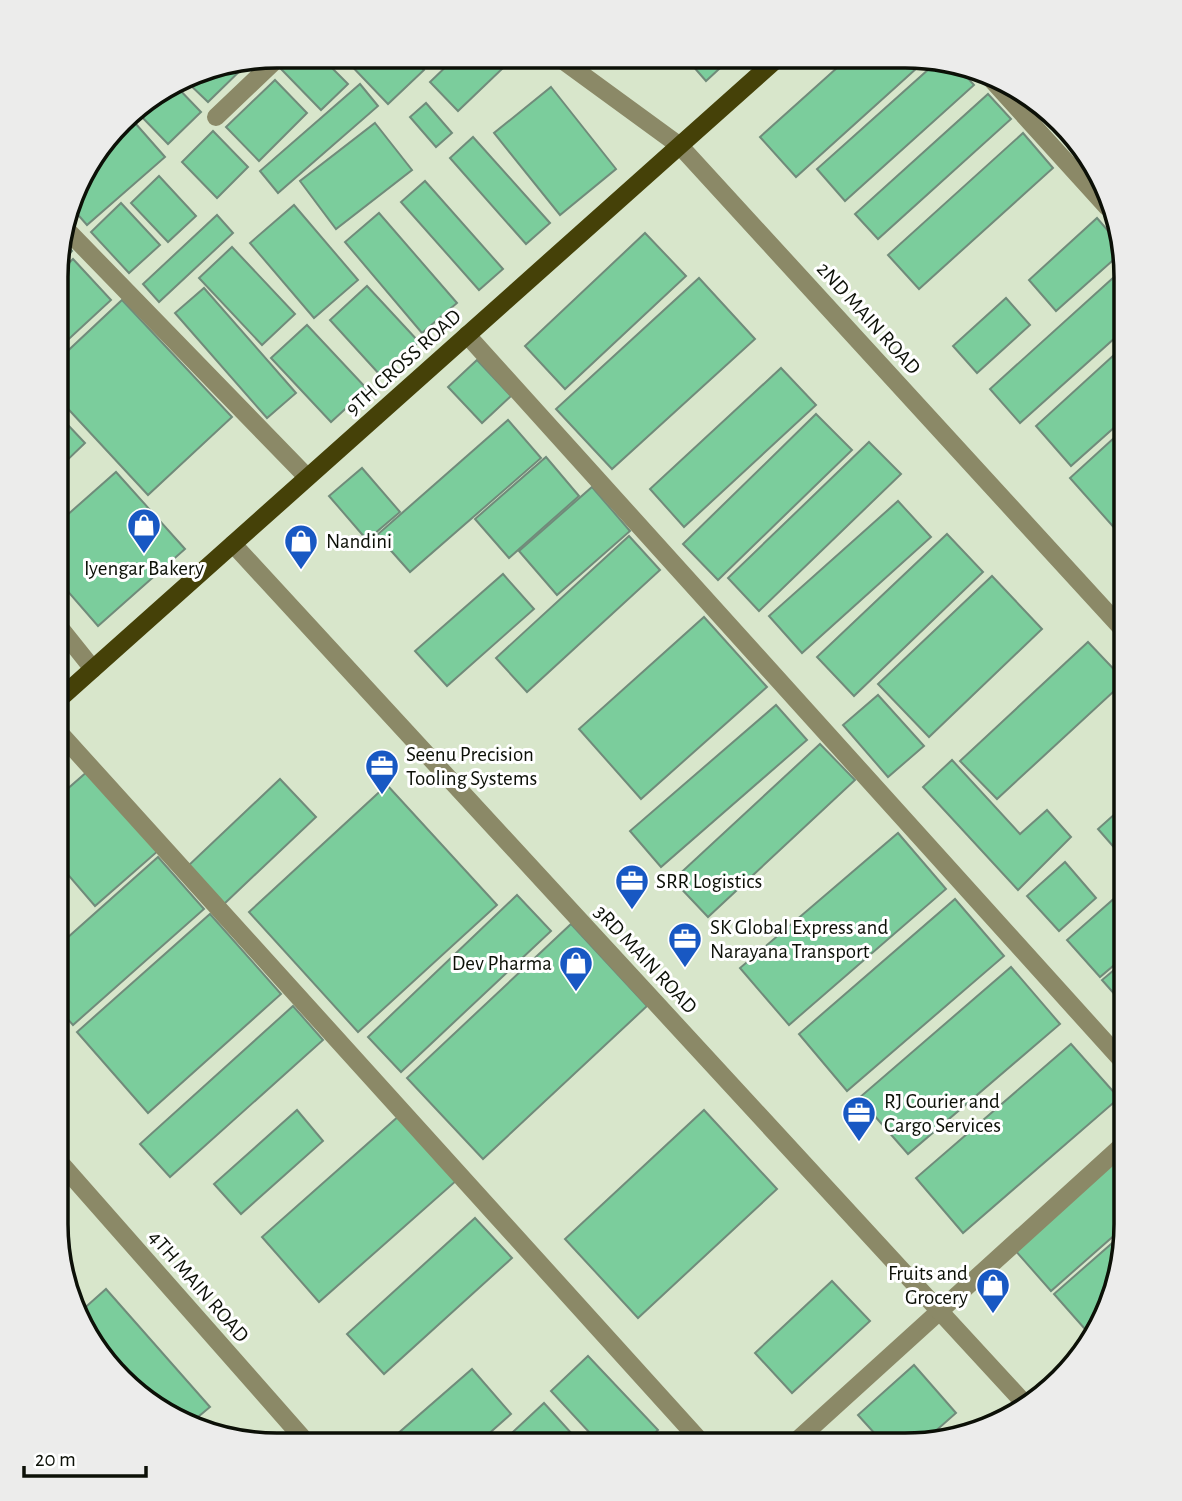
<svg xmlns="http://www.w3.org/2000/svg" width="1182" height="1501" font-family="'Alegreya Sans',sans-serif">
<style>
.building{fill:#7bcd9c;stroke:#708b7a;stroke-width:2}
.lines{fill:none;stroke-linecap:round;stroke-linejoin:round}
.minor{stroke:#8b8967;stroke-width:18}
.tertiary{stroke:#8b8967;stroke-width:18}
.primary{stroke:#454108;stroke-width:18}
.labels{text-anchor:middle;stroke-width:6;stroke-linejoin:round;paint-order:stroke}
.street-label{font-size:21px;fill:#0c1007;stroke:#fff}
.poi-label{font-size:21px;fill:#0c1007;stroke:#fff;text-anchor:start}
.rim{fill:none;stroke:#0c1007;stroke-width:3.5}
</style>
<rect width="100%" height="100%" fill="#d8e6cb"/>
<!-- building -->
<g class="building">
<path d="M294,56h26l28,28 -27,26 -40,-41z"/>
<path d="M342,56h69l13,14 -36,34z"/>
<path d="M456,57h38l10,10 -46,44 -28,-29z"/>
<path d="M685,57h47l-26,24z"/>
<path d="M848,58h80l-132,119 -36,-40z"/>
<path d="M939,60l19,7 16,18 -129,116 -28,-32z"/>
<path d="M244,62l3,2 -39,38 -23,-22 21,-12z"/>
<path d="M275,80l32,33 -48,48 -33,-34z"/>
<path d="M360,84l18,22 -100,87 -18,-22z"/>
<path d="M175,85l26,27 -33,32 -29,-30 18,-18z"/>
<path d="M551,87l65,82 -56,46 -66,-82z"/>
<path d="M988,94l23,25 -133,120 -23,-25z"/>
<path d="M426,103l26,30 -16,14 -26,-30z"/>
<path d="M128,115l37,42 -78,68 -15,-17 13,-41z"/>
<path d="M375,123l37,47 -76,59 -36,-48z"/>
<path d="M213,131l35,36 -31,31 -35,-36z"/>
<path d="M1023,133l30,35 -134,121 -31,-34z"/>
<path d="M473,137l77,86 -24,21 -76,-86z"/>
<path d="M159,176l37,40 -28,26 -37,-39z"/>
<path d="M425,181l78,88 -24,21 -78,-88z"/>
<path d="M121,203l39,42 -31,28 -38,-41z"/>
<path d="M294,205l64,75 -44,38 -64,-75z"/>
<path d="M379,213l78,90 -35,30 -77,-91z"/>
<path d="M217,215l16,18 -74,69 -16,-18z"/>
<path d="M1097,218l19,22 4,14 -64,57 -27,-31z"/>
<path d="M645,233l41,43 -121,113 -40,-43z"/>
<path d="M61,239l11,12 -14,14v-17z"/>
<path d="M232,247l63,67 -33,31 -63,-67z"/>
<path d="M73,259l38,41 -53,49v-76z"/>
<path d="M1124,268l2,60 -106,95 -30,-34z"/>
<path d="M699,278l56,61 -143,130 -56,-60z"/>
<path d="M367,286l52,56 -38,34 -51,-56z"/>
<path d="M204,288l92,105 -29,25 -92,-105z"/>
<path d="M1006,298l24,27 -53,48 -24,-27z"/>
<path d="M122,300l110,117 -84,78 -90,-97v-38z"/>
<path d="M307,325l60,64 -36,33 -60,-64z"/>
<path d="M1126,344v73l-55,49 -35,-40z"/>
<path d="M477,360l34,36 -29,27 -34,-36z"/>
<path d="M781,368l35,37 -132,122 -34,-38z"/>
<path d="M816,414l36,36 -134,130 -35,-36z"/>
<path d="M508,420l33,38 -131,114 -33,-37z"/>
<path d="M67,424l18,19 -27,26v-36z"/>
<path d="M1126,427v114l-56,-63z"/>
<path d="M869,442l32,32 -142,137 -31,-33z"/>
<path d="M546,457l33,39 -70,62 -34,-39z"/>
<path d="M362,468l38,44 -33,28 -38,-44z"/>
<path d="M116,472l69,77 -87,77 -41,-47v-55z"/>
<path d="M592,487l38,44 -73,64 -38,-44z"/>
<path d="M898,501l33,36 -129,116 -33,-37z"/>
<path d="M947,534l36,38 -129,124 -37,-39z"/>
<path d="M629,536l31,34 -133,122 -31,-34z"/>
<path d="M503,574l31,35 -87,77 -32,-35z"/>
<path d="M992,576l50,53 -113,108 -51,-53z"/>
<path d="M704,617l63,70 -126,112 -62,-70z"/>
<path d="M1088,642l37,39 -128,118 -37,-38z"/>
<path d="M878,695l46,51 -36,31 -45,-52z"/>
<path d="M776,705l31,35 -146,127 -31,-36z"/>
<path d="M820,744l35,36 -147,137 -35,-37z"/>
<path d="M952,760l68,74 27,-24 24,27 -53,53 -95,-103z"/>
<path d="M88,771l71,79 -64,56 -38,-44v-64z"/>
<path d="M280,779l36,38 -92,87 -36,-38z"/>
<path d="M387,785l110,120 -139,127 -109,-120z"/>
<path d="M1126,804v57l-28,-32z"/>
<path d="M898,833l48,56 -157,136 -49,-57z"/>
<path d="M158,857l46,52 -131,116 -17,-19 1,-59z"/>
<path d="M1065,862l31,36 -37,33 -32,-35z"/>
<path d="M1126,888v67l-26,22 -33,-37z"/>
<path d="M517,895l34,36 -150,141 -33,-35z"/>
<path d="M955,899l49,57 -157,135 -48,-57z"/>
<path d="M210,914l71,80 -133,119 -71,-81z"/>
<path d="M571,924l76,82 -164,153 -76,-81z"/>
<path d="M1126,960v47l-24,-27z"/>
<path d="M1011,967l49,57 -152,130 -49,-56z"/>
<path d="M293,1006l30,34 -153,137 -30,-33z"/>
<path d="M1071,1044l48,54 -156,135 -47,-55z"/>
<path d="M297,1110l26,31 -82,73 -27,-30z"/>
<path d="M704,1110l73,79 -139,129 -73,-79z"/>
<path d="M400,1115l57,65 -138,122 -57,-65z"/>
<path d="M1126,1150v75l-75,66 -37,-42z"/>
<path d="M475,1218l37,40 -128,116 -37,-40z"/>
<path d="M1126,1231v7l-34,99 -38,-43z"/>
<path d="M832,1281l38,40 -78,72 -37,-40z"/>
<path d="M106,1289l104,118 -17,14 -38,-13 -70,-74 -5,-22z"/>
<path d="M588,1356l70,74 -15,15h-42l-50,-54z"/>
<path d="M914,1365l42,48 -34,30 -37,2 -27,-30z"/>
<path d="M472,1369l39,45 -35,31h-74l-7,-9z"/>
<path d="M544,1403l38,42h-83z"/>
</g>
<g class="lines">
<!-- minor -->
<g class="minor">
<path d="M558,57l122,89 446,487"/>
<path d="M992,80l115,127"/>
<path d="M216,117l64,-61"/>
<path d="M65,228l242,249"/>
<path d="M467,335l659,730"/>
<path d="M57,624l36,45"/>
<path d="M57,730l647,715"/>
<path d="M792,1445l334,-303"/>
</g>
<!-- tertiary -->
<g class="tertiary">
<path d="M233,544l793,861"/>
<path d="M56,1158l252,286"/>
</g>
<!-- primary -->
<path class="primary" d="M57,701l722,-644"/>
</g>
<!-- icons -->
<defs>
<g id="shop-pin" transform="scale(1.75)"><path d="M0 17L-7.5 6A9.5 9.5 0 1 1 7.5 6Z" fill="#1858c3" stroke="#fff"/><path d="M-5-2.5h2.3a2.7 3.5 0 0 1 5.4 0H5L5.5 6h-11ZM-1.5-2.5h3a1.5 2.3 0 0 0-3 0Z" fill="#fff"/></g>
<g id="office-pin" transform="scale(1.75)"><path d="M0 17L-7.5 6A9.5 9.5 0 1 1 7.5 6Z" fill="#1858c3" stroke="#fff"/><path d="M-6-3h4V-5.5h4V-3h4V5H-6ZM-1-4.5V-3h2v-1.5ZM-6 0V1H6V0Z" fill="#fff"/></g>
</defs>
<g fill-rule="evenodd">
<use href="#shop-pin" x="144" y="525"/>
<use href="#shop-pin" x="301" y="541"/>
<use href="#office-pin" x="382" y="766"/>
<use href="#office-pin" x="632" y="881"/>
<use href="#office-pin" x="685" y="939"/>
<use href="#shop-pin" x="576" y="963"/>
<use href="#office-pin" x="859" y="1113"/>
<use href="#shop-pin" x="993" y="1285"/>
</g>
<g class="labels">
<!-- street labels -->
<g class="street-label">
<text transform="translate(869 318) rotate(48)" y="7">2ND MAIN ROAD</text>
<text transform="translate(403 362) rotate(-42)" y="7">9TH CROSS ROAD</text>
<text transform="translate(646 959) rotate(47)" y="7">3RD MAIN ROAD</text>
<text transform="translate(199 1286) rotate(49)" y="7">4TH MAIN ROAD</text>
</g>
<!-- poi labels -->
<g class="poi-label">
<text x="326" y="548">Nandini</text>
<text x="144" y="575" text-anchor="middle">Iyengar Bakery</text>
<text x="406" y="761">Seenu Precision<tspan x="406" dy="24">Tooling Systems</tspan></text>
<text x="656" y="888">SRR Logistics</text>
<text x="710" y="934">SK Global Express and<tspan x="710" dy="24">Narayana Transport</tspan></text>
<text x="552" y="970" text-anchor="end">Dev Pharma</text>
<text x="884" y="1108">RJ Courier and<tspan x="884" dy="24">Cargo Services</tspan></text>
<text x="968" y="1280" text-anchor="end">Fruits and<tspan x="968" dy="24">Grocery</tspan></text>
</g>
</g>
<!-- crop -->
<path d="M0 0H1182V1501H0ZM277 68H905A209 209 0 0 1 1114 277V1224A209 209 0 0 1 905 1433H277A209 209 0 0 1 68 1224V277A209 209 0 0 1 277 68Z" fill="#ececeb" fill-rule="evenodd"/>
<path class="rim" d="M277 68H905A209 209 0 0 1 1114 277V1224A209 209 0 0 1 905 1433H277A209 209 0 0 1 68 1224V277A209 209 0 0 1 277 68Z"/>
<!-- scale -->
<path d="M24 1466v10h122v-10" fill="none" stroke="#0c1007" stroke-width="3.5"/>
<text x="35" y="1466" font-size="21" fill="#0c1007" stroke="#ffffff" stroke-width="5" paint-order="stroke">20 m</text>
</svg>
